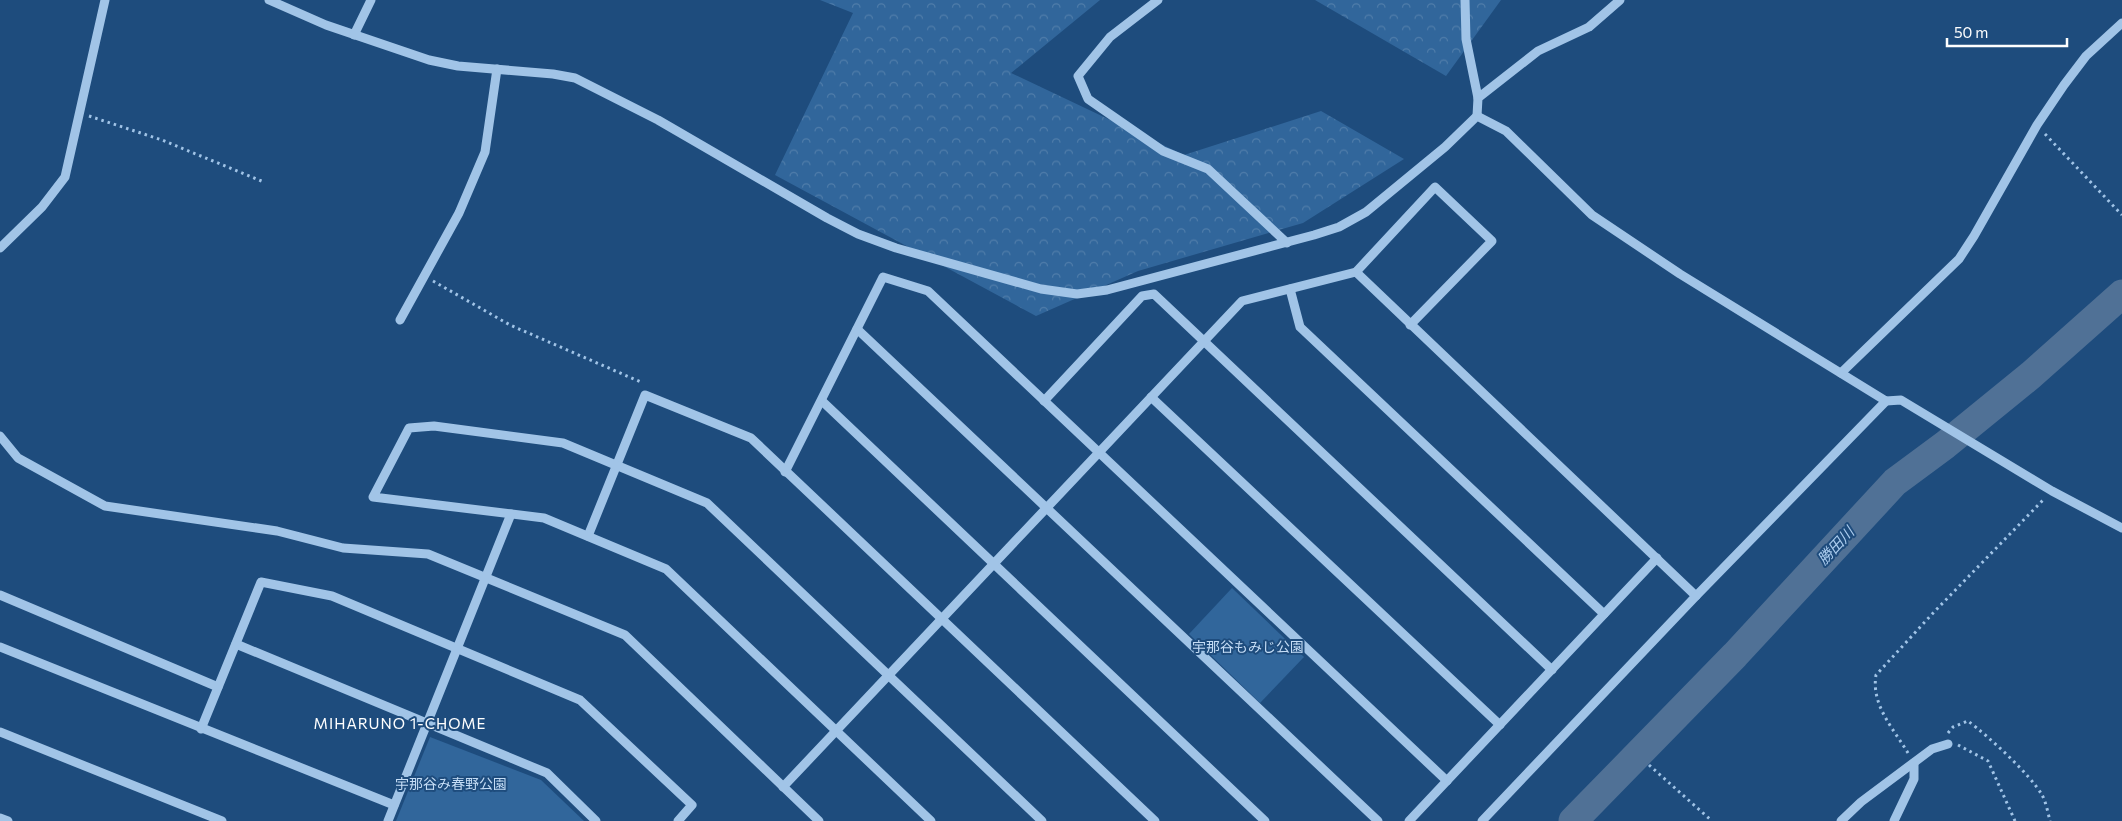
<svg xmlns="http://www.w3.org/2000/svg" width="2122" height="821" font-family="Commissioner,'Noto Sans JP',sans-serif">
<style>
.forest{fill:url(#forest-crowns)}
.green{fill:#31669b}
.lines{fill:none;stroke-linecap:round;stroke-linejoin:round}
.river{stroke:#507196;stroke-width:29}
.path{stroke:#a1c4e7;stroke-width:3;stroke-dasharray:2.5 4;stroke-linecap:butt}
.minor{stroke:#a1c4e7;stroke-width:9}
.labels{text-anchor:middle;stroke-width:4;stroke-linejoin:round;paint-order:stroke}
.park-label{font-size:14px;fill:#c5ddf6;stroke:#1e4c7d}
.water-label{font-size:15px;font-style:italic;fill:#accdef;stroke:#1e4c7d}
.neighbourhood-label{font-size:15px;letter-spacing:1px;fill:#fff;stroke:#1e4c7d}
</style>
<defs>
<pattern id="forest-crowns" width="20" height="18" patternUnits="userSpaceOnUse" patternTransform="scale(1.25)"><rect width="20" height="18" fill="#31669b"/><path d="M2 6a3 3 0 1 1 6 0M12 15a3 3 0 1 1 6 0" fill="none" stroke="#507daa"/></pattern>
</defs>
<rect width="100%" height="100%" fill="#1e4c7d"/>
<!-- forest -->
<g class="forest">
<path d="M820,0h280l-89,73 173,82 137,-44 83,48 -101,64 -165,48 -102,45 -261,-141 78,-162z"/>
<path d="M1315,0h186l-55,76z"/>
</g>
<!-- green -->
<g class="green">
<path d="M1232,588l72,69 -44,46 -71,-69z"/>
<path d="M430,737l111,43 43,41h-188z"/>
</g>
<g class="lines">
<!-- river -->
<path class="river" d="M1573,821l162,-166 160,-173 50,-37 86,-70 91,-81"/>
<!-- path -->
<g class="path">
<path d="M89,116l73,24 102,42"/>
<path d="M2045,134l77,81"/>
<path d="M433,281l77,44 133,58"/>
<path d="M1948,733l5,-6 15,-6c20,15 62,53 74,74 4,7 6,18 8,26"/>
<path d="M1958,745l30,16 27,60"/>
<path d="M1908,753c-15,-25 -37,-48 -32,-78l58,-63 111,-114"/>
<path d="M1649,765l63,56"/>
</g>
<!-- minor -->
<g class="minor">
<path d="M269,0l57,25 103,35 29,6 95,8 22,4 83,42 169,98 31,16 38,14 145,41 36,5 30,-4 207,-55 25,-8 27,-15 79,-65 32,-31 29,15 86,84 88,59 206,127 15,-1 151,91 70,37"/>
<path d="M1158,0l-48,37 -32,39 10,23 75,52 45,18 79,74"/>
<path d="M1465,0l1,39 12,59"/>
<path d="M354,35l17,-35"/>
<path d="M1477,116l1,-18 60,-47 51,-24 31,-27"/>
<path d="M0,248l42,-41 23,-30 40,-177"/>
<path d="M1356,272l340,324"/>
<path d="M1290,289l10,38 304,287"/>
<path d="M400,320l59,-107 26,-61 12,-83"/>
<path d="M857,329l521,492"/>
<path d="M1841,373l118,-114 15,-23 63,-111 27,-40 22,-29 36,-33"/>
<path d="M1151,397l349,328"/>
<path d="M822,401l443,420"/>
<path d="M1044,401l98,-105 12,-2 398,376"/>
<path d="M0,436l18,22 87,48 172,25 66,17 85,6 197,81 194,186"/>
<path d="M785,472l98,-195 45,14 519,490"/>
<path d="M588,536l57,-141 106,43 404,383"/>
<path d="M0,595l218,92"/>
<path d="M236,644l311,129 49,48"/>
<path d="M0,647l394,158"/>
<path d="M201,729l60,-147 71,14 248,104 112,105 -14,16"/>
<path d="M0,732l222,89"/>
<path d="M783,787l459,-486 114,-29 79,-85 57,54 -82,84"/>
<path d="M0,818l8,3"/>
<path d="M388,821l123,-307"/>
<path d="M931,821l-265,-252 -122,-51 -171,-21 36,-69 25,-2 129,17 144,60 335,318"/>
<path d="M1409,821l248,-263"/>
<path d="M1482,821l214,-225 190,-195"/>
<path d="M1841,821l20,-19 71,-53 16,-5"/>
<path d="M1894,821l20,-42v-16"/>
</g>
</g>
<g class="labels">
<!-- park labels -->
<g class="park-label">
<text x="1248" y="652">宇那谷もみじ公園</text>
<text x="451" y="789">宇那谷み春野公園</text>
</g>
<!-- water labels -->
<g class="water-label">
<text transform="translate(1836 546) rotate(-47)" y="5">勝田川</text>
</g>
<!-- neighbourhood labels -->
<g class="neighbourhood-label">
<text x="400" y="729">MIHARUNO 1-CHOME</text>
</g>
</g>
<!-- scale -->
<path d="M1947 38v8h120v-8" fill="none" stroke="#ffffff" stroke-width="2.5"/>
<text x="1954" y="38" font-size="15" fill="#ffffff" stroke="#1e4c7d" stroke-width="4" paint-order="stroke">50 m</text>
</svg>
